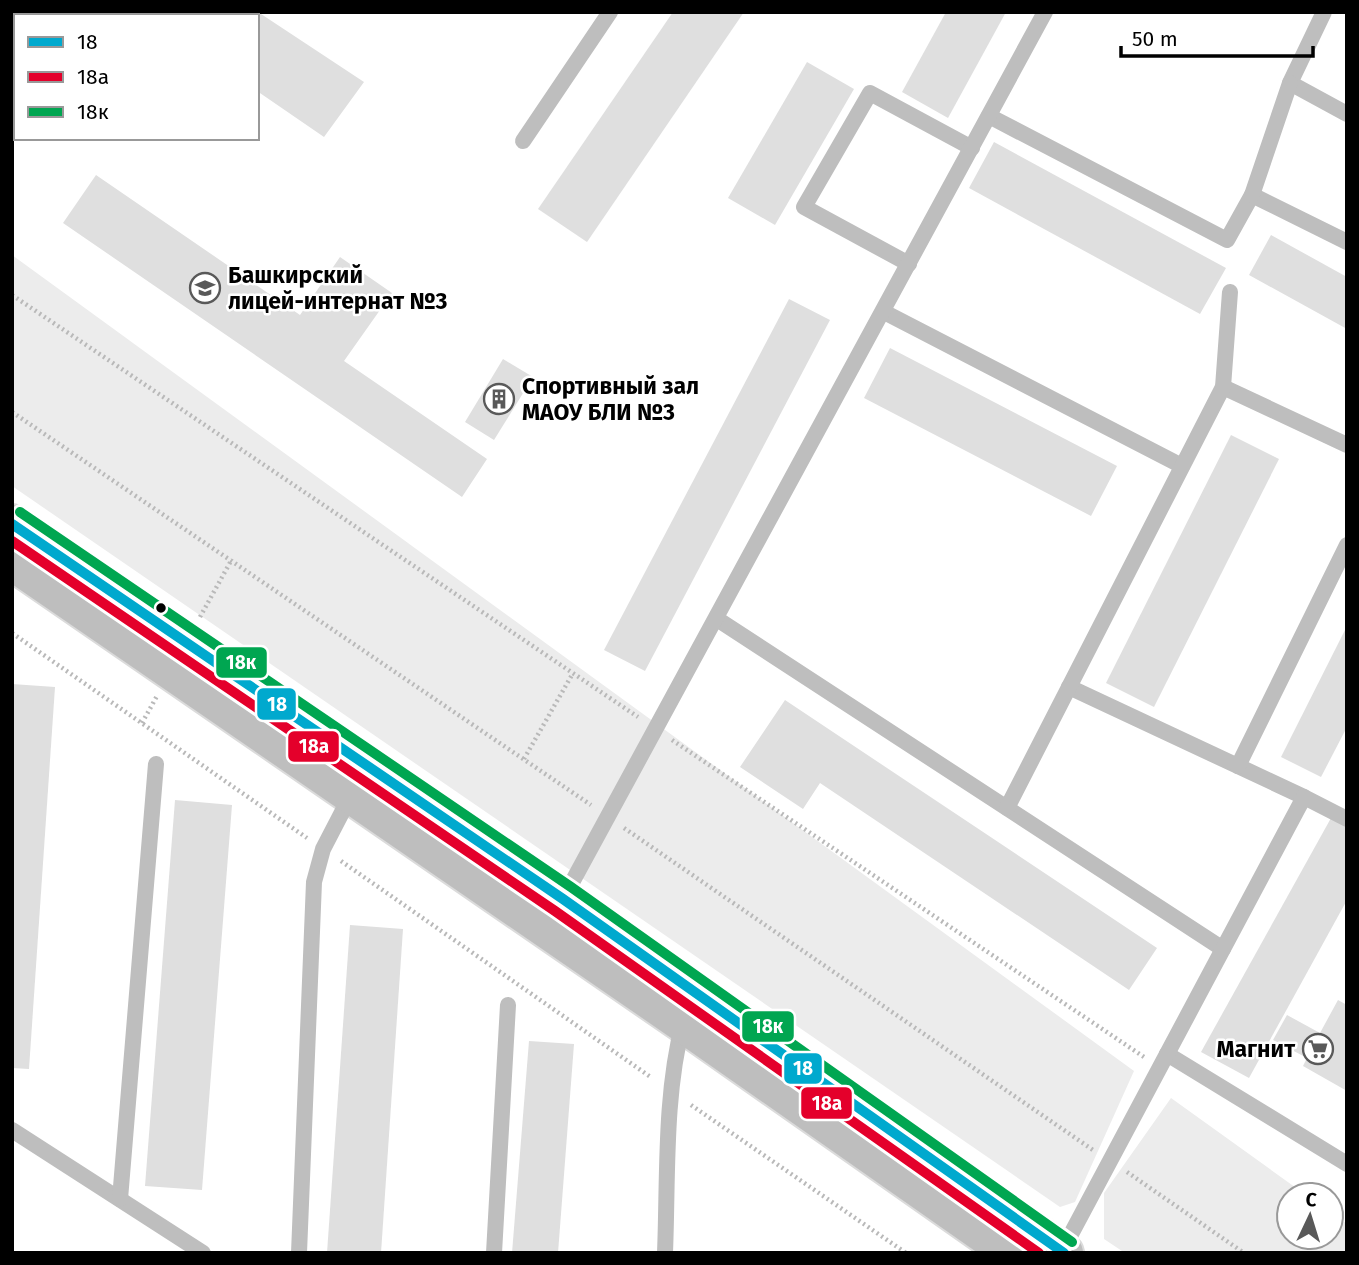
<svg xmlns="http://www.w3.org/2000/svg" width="1359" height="1265" font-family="'Fira Sans',sans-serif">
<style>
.green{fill:#ececec}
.building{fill:#dfdfdf}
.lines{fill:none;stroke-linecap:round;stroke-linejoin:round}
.primary-casing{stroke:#dbdbdb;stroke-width:42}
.path{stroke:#b9b9b9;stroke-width:4.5;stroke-dasharray:2 3.5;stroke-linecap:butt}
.lane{stroke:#bebebe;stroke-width:16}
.primary{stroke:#bebebe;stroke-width:38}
.bus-1-casing{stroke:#fff;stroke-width:16}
.bus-2-casing{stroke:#fff;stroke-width:16}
.bus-3-casing{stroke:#fff;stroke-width:16}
.bus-1{stroke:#00a9ce;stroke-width:10}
.bus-2{stroke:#e4002b;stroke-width:10}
.bus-3{stroke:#00a651;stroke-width:10}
.bus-dot{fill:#000;stroke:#fff;stroke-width:2.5}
.labels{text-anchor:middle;stroke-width:5;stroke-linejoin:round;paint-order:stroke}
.poi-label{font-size:23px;font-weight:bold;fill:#000;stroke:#fff;text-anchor:start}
.line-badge{stroke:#fff;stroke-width:2.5}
.badge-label{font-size:19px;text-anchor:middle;font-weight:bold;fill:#fff}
</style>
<rect width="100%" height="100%" fill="#fff"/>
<!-- green -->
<g class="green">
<path d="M12,255l1122,816 -59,131 -15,5 -1048,-721z"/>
<path d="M1171,1098l135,97h-17v42h42v-24l16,11v29h-222l-21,-14v-46z"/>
</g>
<!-- building -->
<g class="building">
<path d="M91,12h64l-2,4h-64z"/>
<path d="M200,12h58l106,70 -40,55 -67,-46v-75h-59z"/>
<path d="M673,12h71l-157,230 -49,-33z"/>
<path d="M946,12h60l-58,106 -46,-26z"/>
<path d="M807,62l47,27 -79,136 -47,-27z"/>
<path d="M994,142l232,126 -26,46 -231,-126z"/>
<path d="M96,175l204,140 40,-58 52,36 -48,68 143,98 -25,38 -399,-274z"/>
<path d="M1271,235l76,42v52l-98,-54z"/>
<path d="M789,299l41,21 -185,351 -41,-21z"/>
<path d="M890,348l227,118 -26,50 -227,-118z"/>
<path d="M503,359l30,18 -39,63 -29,-18z"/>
<path d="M1231,435l48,24 -125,248 -48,-24z"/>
<path d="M1347,626v101l-26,50 -40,-20z"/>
<path d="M12,684l43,3 -26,382 -17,-1z"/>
<path d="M785,700l372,248 -28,42 -309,-207 -17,26 -63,-42z"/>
<path d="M175,800l57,5 -30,385 -57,-4z"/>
<path d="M1331,818l16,9v73l-98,178 -48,-26z"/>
<path d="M350,925l53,4 -22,324h-54z"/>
<path d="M1338,1000l9,5v86l-44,-25 4,-8 -34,-18 14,-25 33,18z"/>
<path d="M529,1041l45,3 -16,209h-46z"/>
</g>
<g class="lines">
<!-- primary casing -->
<g class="primary-casing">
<g id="primary">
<path d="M12,524l551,375 501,354"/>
<path d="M12,561l671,462 328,230"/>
</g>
</g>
<!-- path -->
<g class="path">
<path d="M12,295l626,422"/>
<path d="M12,412l579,393"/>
<path d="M200,617l32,-58"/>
<path d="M12,633l295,205"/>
<path d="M142,723l15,-27"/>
<path d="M672,740l472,317"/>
<path d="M524,759l49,-86"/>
<path d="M624,828l469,322"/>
<path d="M341,861l311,217"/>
<path d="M691,1105l215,148"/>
<path d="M1127,1172l117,81"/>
</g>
<!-- lane -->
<g class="lane">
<path d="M1324,12l-34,71 57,31"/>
<path d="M989,116l238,124 25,-45 95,47"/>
<path d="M523,141l87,-129"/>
<path d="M1252,195l38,-112"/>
<path d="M909,264l-105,-57 66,-114 102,55"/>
<path d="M884,312l298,154"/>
<path d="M1223,387l124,58"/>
<path d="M717,619l506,330"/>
<path d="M1069,687l235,110"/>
<path d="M1238,766l109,-221"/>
<path d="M1007,808l216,-421 7,-95"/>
<path d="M563,899l482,-887"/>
<path d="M1167,1054l180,110"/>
<path d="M12,1130l191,123"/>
<path d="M120,1199l36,-435"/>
<path d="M1062,1251l242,-454 43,22"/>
<path d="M299,1253l15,-371 9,-33 28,-54"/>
<path d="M494,1253l14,-248"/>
<path d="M665,1253c3,-75 -1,-157 18,-230"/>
</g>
<!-- primary -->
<use href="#primary" class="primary"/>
<!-- bus-1 casing -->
<g class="bus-1-casing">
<path id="bus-1" d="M12,524l551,375 501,354"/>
</g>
<!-- bus-2 casing -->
<g class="bus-2-casing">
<path id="bus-2" d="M12,541l543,370 484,342"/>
</g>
<!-- bus-3 casing -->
<g class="bus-3-casing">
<path id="bus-3" d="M20,512l551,375 501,355"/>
</g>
<!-- bus-1 -->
<use href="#bus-1" class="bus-1"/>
<!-- bus-2 -->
<use href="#bus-2" class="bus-2"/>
<!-- bus-3 -->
<use href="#bus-3" class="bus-3"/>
</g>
<!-- icons -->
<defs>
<g id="school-ring" transform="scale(1.575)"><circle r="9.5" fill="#fff" stroke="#595959" stroke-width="1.5"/><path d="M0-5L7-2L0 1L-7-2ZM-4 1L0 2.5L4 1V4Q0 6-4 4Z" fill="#595959"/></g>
<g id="building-ring" transform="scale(1.575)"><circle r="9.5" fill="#fff" stroke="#595959" stroke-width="1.5"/><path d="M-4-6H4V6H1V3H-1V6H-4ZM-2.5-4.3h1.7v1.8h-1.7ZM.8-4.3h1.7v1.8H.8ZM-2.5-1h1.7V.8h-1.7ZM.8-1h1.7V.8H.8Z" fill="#595959"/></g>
<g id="supermarket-ring" transform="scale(1.575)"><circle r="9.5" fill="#fff" stroke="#595959" stroke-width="1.5"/><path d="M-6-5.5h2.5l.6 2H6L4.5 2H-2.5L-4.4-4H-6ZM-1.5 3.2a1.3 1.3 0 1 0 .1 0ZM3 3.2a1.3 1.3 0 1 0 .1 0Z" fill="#595959"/></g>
</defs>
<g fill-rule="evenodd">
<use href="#school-ring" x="205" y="288"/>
<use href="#building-ring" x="499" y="399"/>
<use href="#supermarket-ring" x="1318" y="1049"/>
</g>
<!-- markers -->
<circle class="bus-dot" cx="161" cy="608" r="6"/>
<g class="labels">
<!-- poi labels -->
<g class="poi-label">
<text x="228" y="283">Башкирский<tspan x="228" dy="26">лицей-интернат №3</tspan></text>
<text x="522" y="394">Спортивный зал<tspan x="522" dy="26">МАОУ БЛИ №3</tspan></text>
<text x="1295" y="1057" text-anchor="end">Магнит</text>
</g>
</g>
<g class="line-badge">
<rect x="215" y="646" width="53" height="33" rx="7" fill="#00a651"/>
<rect x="256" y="687" width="41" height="34" rx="7" fill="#00a9ce"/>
<rect x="287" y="730" width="53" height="33" rx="7" fill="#e4002b"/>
<rect x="741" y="1010" width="54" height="33" rx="7" fill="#00a651"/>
<rect x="783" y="1052" width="40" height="33" rx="7" fill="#00a9ce"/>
<rect x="800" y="1086" width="53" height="34" rx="7" fill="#e4002b"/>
</g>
<g class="badge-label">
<text x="241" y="669">18к</text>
<text x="277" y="711">18</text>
<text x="314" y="753">18а</text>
<text x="768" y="1033">18к</text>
<text x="803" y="1075">18</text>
<text x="827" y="1110">18а</text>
</g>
<!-- border -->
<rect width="1359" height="1265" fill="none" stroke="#000000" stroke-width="28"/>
<!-- legend -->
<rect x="14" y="14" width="245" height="126" fill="#ffffff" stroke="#999999" stroke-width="2"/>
<rect x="28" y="37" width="35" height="10" fill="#00a9ce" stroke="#999999" stroke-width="2"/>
<text x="77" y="49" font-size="21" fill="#000000">18</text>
<rect x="28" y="72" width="35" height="10" fill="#e4002b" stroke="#999999" stroke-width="2"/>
<text x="77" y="84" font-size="21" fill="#000000">18а</text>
<rect x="28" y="107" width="35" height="10" fill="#00a651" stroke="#999999" stroke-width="2"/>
<text x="77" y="119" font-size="21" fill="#000000">18к</text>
<!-- north arrow -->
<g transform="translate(1310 1216) rotate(4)"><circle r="33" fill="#ffffff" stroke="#999999" stroke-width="2"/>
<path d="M0-5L12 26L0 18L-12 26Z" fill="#595959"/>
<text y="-10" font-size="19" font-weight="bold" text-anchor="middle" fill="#000000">С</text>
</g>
<!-- scale -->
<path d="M1121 46v10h192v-10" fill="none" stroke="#000000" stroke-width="3.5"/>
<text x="1132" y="46" font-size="21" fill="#000000" stroke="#ffffff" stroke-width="5" paint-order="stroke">50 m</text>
</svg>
